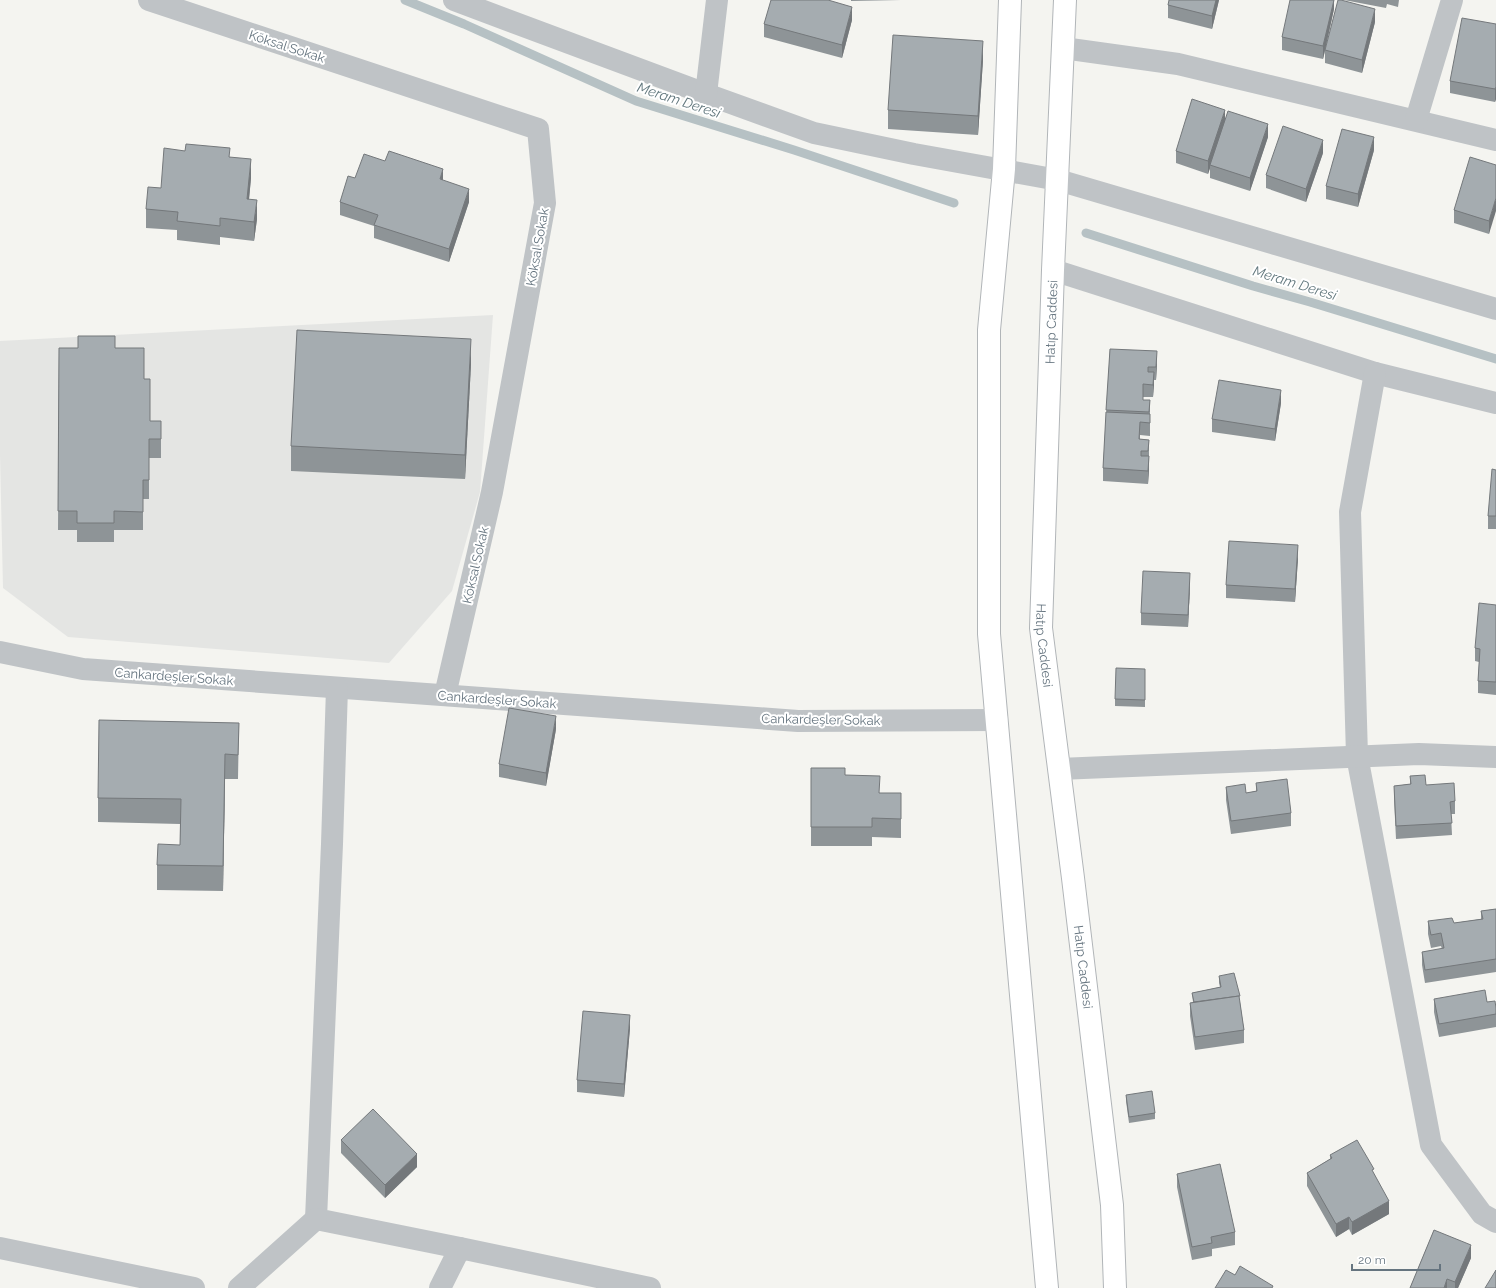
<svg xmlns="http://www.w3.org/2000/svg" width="1496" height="1288" font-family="Raleway,sans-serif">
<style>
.built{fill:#e4e5e3}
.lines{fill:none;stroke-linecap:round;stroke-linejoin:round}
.stream{stroke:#b6c1c4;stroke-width:9}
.major-casing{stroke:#b1b5b8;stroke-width:24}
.minor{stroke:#bfc3c6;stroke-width:22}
.major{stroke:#fff;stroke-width:22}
.wall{fill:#8e9497}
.shaded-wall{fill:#74787b}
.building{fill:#a5acb0;stroke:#74787b}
.labels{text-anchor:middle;stroke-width:4;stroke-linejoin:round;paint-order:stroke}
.street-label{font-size:13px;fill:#65747f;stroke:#fff}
.water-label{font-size:14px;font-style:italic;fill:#60767c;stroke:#fff}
</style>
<rect width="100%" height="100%" fill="#f4f4f0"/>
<!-- built -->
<path class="built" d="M493,315l-13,177 -28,99 -63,72 -321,-26 -65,-49 -3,-133v-114z"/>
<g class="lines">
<!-- stream -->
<g class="stream">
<path d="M405,0l59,24 172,77 158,49 160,53"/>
<path d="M1086,233l167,53 57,16 186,57"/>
</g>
<!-- major casing -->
<g class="major-casing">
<g id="major">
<path d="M1010,0l-6,169 -15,161v304l58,654"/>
<path id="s1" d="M1065,0l-12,270 -12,358 32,250 39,327 3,83"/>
</g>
</g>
<!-- minor -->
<g class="minor">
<path d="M149,0l389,129 7,74 -53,289 -47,203"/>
<path d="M454,0l252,94 108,39 100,21 144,26 438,129"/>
<path d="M1063,48l115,16 318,76"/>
<path d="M706,94l11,-94"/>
<path d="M1416,120l36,-120"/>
<path d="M1053,270l322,103 121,30"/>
<path d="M1375,373l-25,139 7,244 74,389 51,69 14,8"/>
<path d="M0,652l83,17 715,52 199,-1"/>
<path d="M337,688l-5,156 -16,375 144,29"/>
<path d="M1059,769l360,-15 77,3"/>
<path d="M0,1248l194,40"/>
<path d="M239,1288l77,-69"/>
<path d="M440,1288l20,-40 190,40"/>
</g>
<!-- major -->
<use href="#major" class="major"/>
</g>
<!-- wall -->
<g class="wall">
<path d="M851,0h50l-50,1z"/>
<path d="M1219,0l-7,29 -44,-11v-13z"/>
<path d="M1334,0v9l-8,37 49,-24 -13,51 -37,-10v-12l-2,8 -41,-9v-13z"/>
<path d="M1344,0h55l-1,7 -11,-3 -1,4z"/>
<path d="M852,20l-10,38 -78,-21v-13z"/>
<path d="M1496,24v75l-1,3 -45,-9v-12z"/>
<path d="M983,60l-5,75 -90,-6v-19z"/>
<path d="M1225,119l43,18 -18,54 -40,-13v-10l-2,6 -32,-11v-12z"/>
<path d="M1374,150l-16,57 -32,-8v-13z"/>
<path d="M1323,153l-17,49 -40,-14v-13z"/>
<path d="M230,157l21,21 -2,22 8,19 -3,22 -34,-4v8l-43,-5v-10l-31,-2v-19l15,-21z"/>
<path d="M1496,165l-7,69 -35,-11v-13z"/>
<path d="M355,178l88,3 26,21 -20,60 -75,-24v-12l-34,-11v-13z"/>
<path d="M59,348h56l29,31 6,42h11v37h-12v41h-6v31h-29v12h-37v-12h-19z"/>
<path d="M1110,349l47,15 -1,16h-2l-1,17h-10v3h7v36l-10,-1v4l9,1v29l-1,15 -45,-3v-13z"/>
<path d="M471,364l-6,115 -174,-8v-25z"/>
<path d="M1281,403l-6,38 -63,-9v-13z"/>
<path d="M1496,470v59h-8v-13z"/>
<path d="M1298,558l-3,44 -69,-4v-13z"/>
<path d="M1190,586l-2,41 -47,-2v-12z"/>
<path d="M1496,605v90l-18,-2v-12l1,-19 -4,-1v-13z"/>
<path d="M1145,669v38l-30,-1v-7z"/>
<path d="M239,723l-1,56h-13l-2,112 -66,-1v-25l23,-20v-21l-82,-2v-24z"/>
<path d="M556,729l-10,57 -47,-9v-13z"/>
<path d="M811,768l34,7 35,18h21v45l-29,-1v9h-61z"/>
<path d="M1410,776l45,25v13h-4l1,21 -56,4 -2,-40v-13l16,-2z"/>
<path d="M1256,783l35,30v13l-60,8 -5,-34v-13l20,6 10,-2z"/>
<path d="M1496,909v63l-71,11 -3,-18v-13l20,-3 -1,-3 -10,2 -3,-14v-13l26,2 27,-4v-8z"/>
<path d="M1219,976l21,26 4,28v13l-49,7 -5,-34v-13l3,-1 -1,-9 28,-6 -1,-4z"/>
<path d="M1434,999l53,3 9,6v19l-57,10 -5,-25z"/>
<path d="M630,1028l-6,69 -47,-5v-12z"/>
<path d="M1126,1095l29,18v6l-26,4 -3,-22z"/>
<path d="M341,1140l76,27 -32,31 -44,-45z"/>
<path d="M1330,1155l44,19 15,40 -37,21 -3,-6 -13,8 -29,-51v-13l23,-14z"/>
<path d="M1177,1174l58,58v13l-23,4v7l-20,4 -15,-73z"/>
<path d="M1434,1230l37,28 -13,30h-48z"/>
</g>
<!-- shaded-wall -->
<g class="shaded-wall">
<path d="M1216,0h3l-7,29v-13z"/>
<path d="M1334,0v9l-11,50v-13z"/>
<path d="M852,7v13l-10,38v-13z"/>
<path d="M1375,9v13l-13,51v-13z"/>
<path d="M983,41v19l-5,75v-19z"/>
<path d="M1496,87v12l-1,3v-13z"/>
<path d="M1225,110v13l-15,42v3l-2,6v-13z"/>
<path d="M1268,124v13l-18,54v-13z"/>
<path d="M1374,137v13l-16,57v-13z"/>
<path d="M1323,140v13l-17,49v-13z"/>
<path d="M251,159v19l-4,40v-19z"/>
<path d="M443,169v13l-3,-3z"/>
<path d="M469,189v13l-20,60v-13z"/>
<path d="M1496,198v13l-7,23v-13z"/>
<path d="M257,200v19l-3,22v-19z"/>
<path d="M471,339v25l-6,115v-24z"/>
<path d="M1157,351v13l-1,16v-13z"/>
<path d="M1154,372v13l-1,12v-12z"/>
<path d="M1281,390v13l-6,38v-12z"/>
<path d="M1149,456v13l-1,15v-13z"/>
<path d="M1298,545v13l-3,44v-13z"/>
<path d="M1190,573v13l-2,41v-12z"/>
<path d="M556,716v13l-10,57v-13z"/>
<path d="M225,754v25l-2,112v-25z"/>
<path d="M630,1015v13l-6,69v-13z"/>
<path d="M417,1154v13l-32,31v-13z"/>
<path d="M1389,1201v13l-37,21v-13z"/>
<path d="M1349,1217v12l-13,8v-13z"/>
<path d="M1471,1245v13l-13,30h-3v-6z"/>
<path d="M1447,1279v9h-3z"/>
</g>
<!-- building -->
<g class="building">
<path d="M771,0h57l24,7 -10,38 -78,-21z"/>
<path d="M1169,0h47l-4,16 -44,-11z"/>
<path d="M1290,0h44l-11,46 -41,-9z"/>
<path d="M1338,0h3l34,9 -13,51 -37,-10z"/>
<path d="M1462,18l34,6v63l-1,2 -45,-8z"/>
<path d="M893,35l90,6 -5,75 -90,-6z"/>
<path d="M1192,99l33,11 -17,51 -32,-10z"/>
<path d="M1228,111l40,13 -18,54 -40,-13z"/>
<path d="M1283,126l40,14 -17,49 -40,-14z"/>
<path d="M1342,129l32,8 -16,57 -32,-8z"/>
<path d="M186,144l44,4 -1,9 22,2 -4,40 10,1 -3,22 -34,-4v8l-43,-5 1,-9 -32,-3 2,-22 13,1 3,-40 21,3z"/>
<path d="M389,151l54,18 -3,10 29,10 -20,60 -75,-24 4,-10 -38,-13 8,-26 7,2 9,-24 21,7z"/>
<path d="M1470,157l26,8v33l-7,23 -35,-11z"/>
<path d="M297,330l174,9 -6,116 -174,-9z"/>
<path d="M78,336h37v12h29v31h6v42h11v18h-12v41h-6v32l-29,-1v12h-37v-12h-19l1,-163h19z"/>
<path d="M1110,349l47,2 -1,16h-8v5h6l-1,13 -10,-1v16h7l-1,12 -43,-2z"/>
<path d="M1219,380l62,10 -6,39 -63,-10z"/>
<path d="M1106,412l44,2v9l-10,-1 -1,17 10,1 -1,11h-7v5h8l-1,15 -45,-3z"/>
<path d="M1492,469l4,1v46h-8z"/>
<path d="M1229,541l69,4 -3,44 -69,-4z"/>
<path d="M1143,571l47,2 -2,42 -47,-2z"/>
<path d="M1479,603l17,2v77l-18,-1 2,-32 -5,-1z"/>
<path d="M1116,668l29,1v31l-30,-1z"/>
<path d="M509,708l47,8 -10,57 -47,-9z"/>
<path d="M99,720l140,3 -1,32 -13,-1 -2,112 -66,-1 1,-21 22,1 1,-46 -83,-1z"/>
<path d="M811,768h34v7l35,1 -1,17h22v26l-29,-1v9h-61z"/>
<path d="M1425,775l1,10 28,-2 1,18 -5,1 2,21 -56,3 -2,-40 17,-2 -1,-8z"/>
<path d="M1287,779l4,34 -60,8 -5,-34 19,-3 1,9 11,-2 -1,-8z"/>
<path d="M1496,909v50l-71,11 -3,-18 22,-4 -3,-15 -10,2 -3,-14 24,-3 2,5 29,-4 -2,-8z"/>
<path d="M1234,973l6,23h-1l-45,6 -2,-9 29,-6 -2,-11z"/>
<path d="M1485,990l2,12 8,-1 1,7v6l-57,10 -5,-25z"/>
<path d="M1239,996l5,34 -49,7 -5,-34z"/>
<path d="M583,1011l47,4 -6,69 -47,-4z"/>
<path d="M1152,1091l3,22 -26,4 -3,-22z"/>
<path d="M373,1109l44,45 -32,31 -44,-45z"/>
<path d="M1357,1140l17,29 -2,1 17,31 -37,21 -3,-5 -13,7 -29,-51 25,-15 -2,-3z"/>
<path d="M1220,1164l15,68 -24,5 1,6 -20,4 -15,-73z"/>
<path d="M1434,1230l37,15 -16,37 -8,-3 -3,9h-34z"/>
<path d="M1240,1266l33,20 -1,2h-57l11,-18 9,5z"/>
<path d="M1496,1270v18h-11z"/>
</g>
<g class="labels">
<!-- street labels -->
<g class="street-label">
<text transform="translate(287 46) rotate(18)" y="5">Köksal Sokak</text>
<text transform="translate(537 247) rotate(-80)" y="5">Köksal Sokak</text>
<text transform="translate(1051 322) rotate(-88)" y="5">Hatıp Caddesi</text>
<text transform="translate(475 565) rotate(-77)" y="5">Köksal Sokak</text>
<text dy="5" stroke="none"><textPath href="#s1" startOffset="646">Hatıp Caddesi</textPath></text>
<text transform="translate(174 676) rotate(4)" y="5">Cankardeşler Sokak</text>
<text transform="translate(497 699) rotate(4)" y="5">Cankardeşler Sokak</text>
<text transform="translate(821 719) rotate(1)" y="5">Cankardeşler Sokak</text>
<text dy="5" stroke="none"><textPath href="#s1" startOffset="970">Hatıp Caddesi</textPath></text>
</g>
<!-- water labels -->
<g class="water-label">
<text transform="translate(679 100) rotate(18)" y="5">Meram Deresi</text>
<text transform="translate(1295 283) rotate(17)" y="5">Meram Deresi</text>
</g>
</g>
<!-- scale -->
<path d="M1352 1264v6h88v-6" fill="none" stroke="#65747f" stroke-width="2"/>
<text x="1358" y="1264" font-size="12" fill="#65747f" stroke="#ffffff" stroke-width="3" paint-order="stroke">20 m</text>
</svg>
